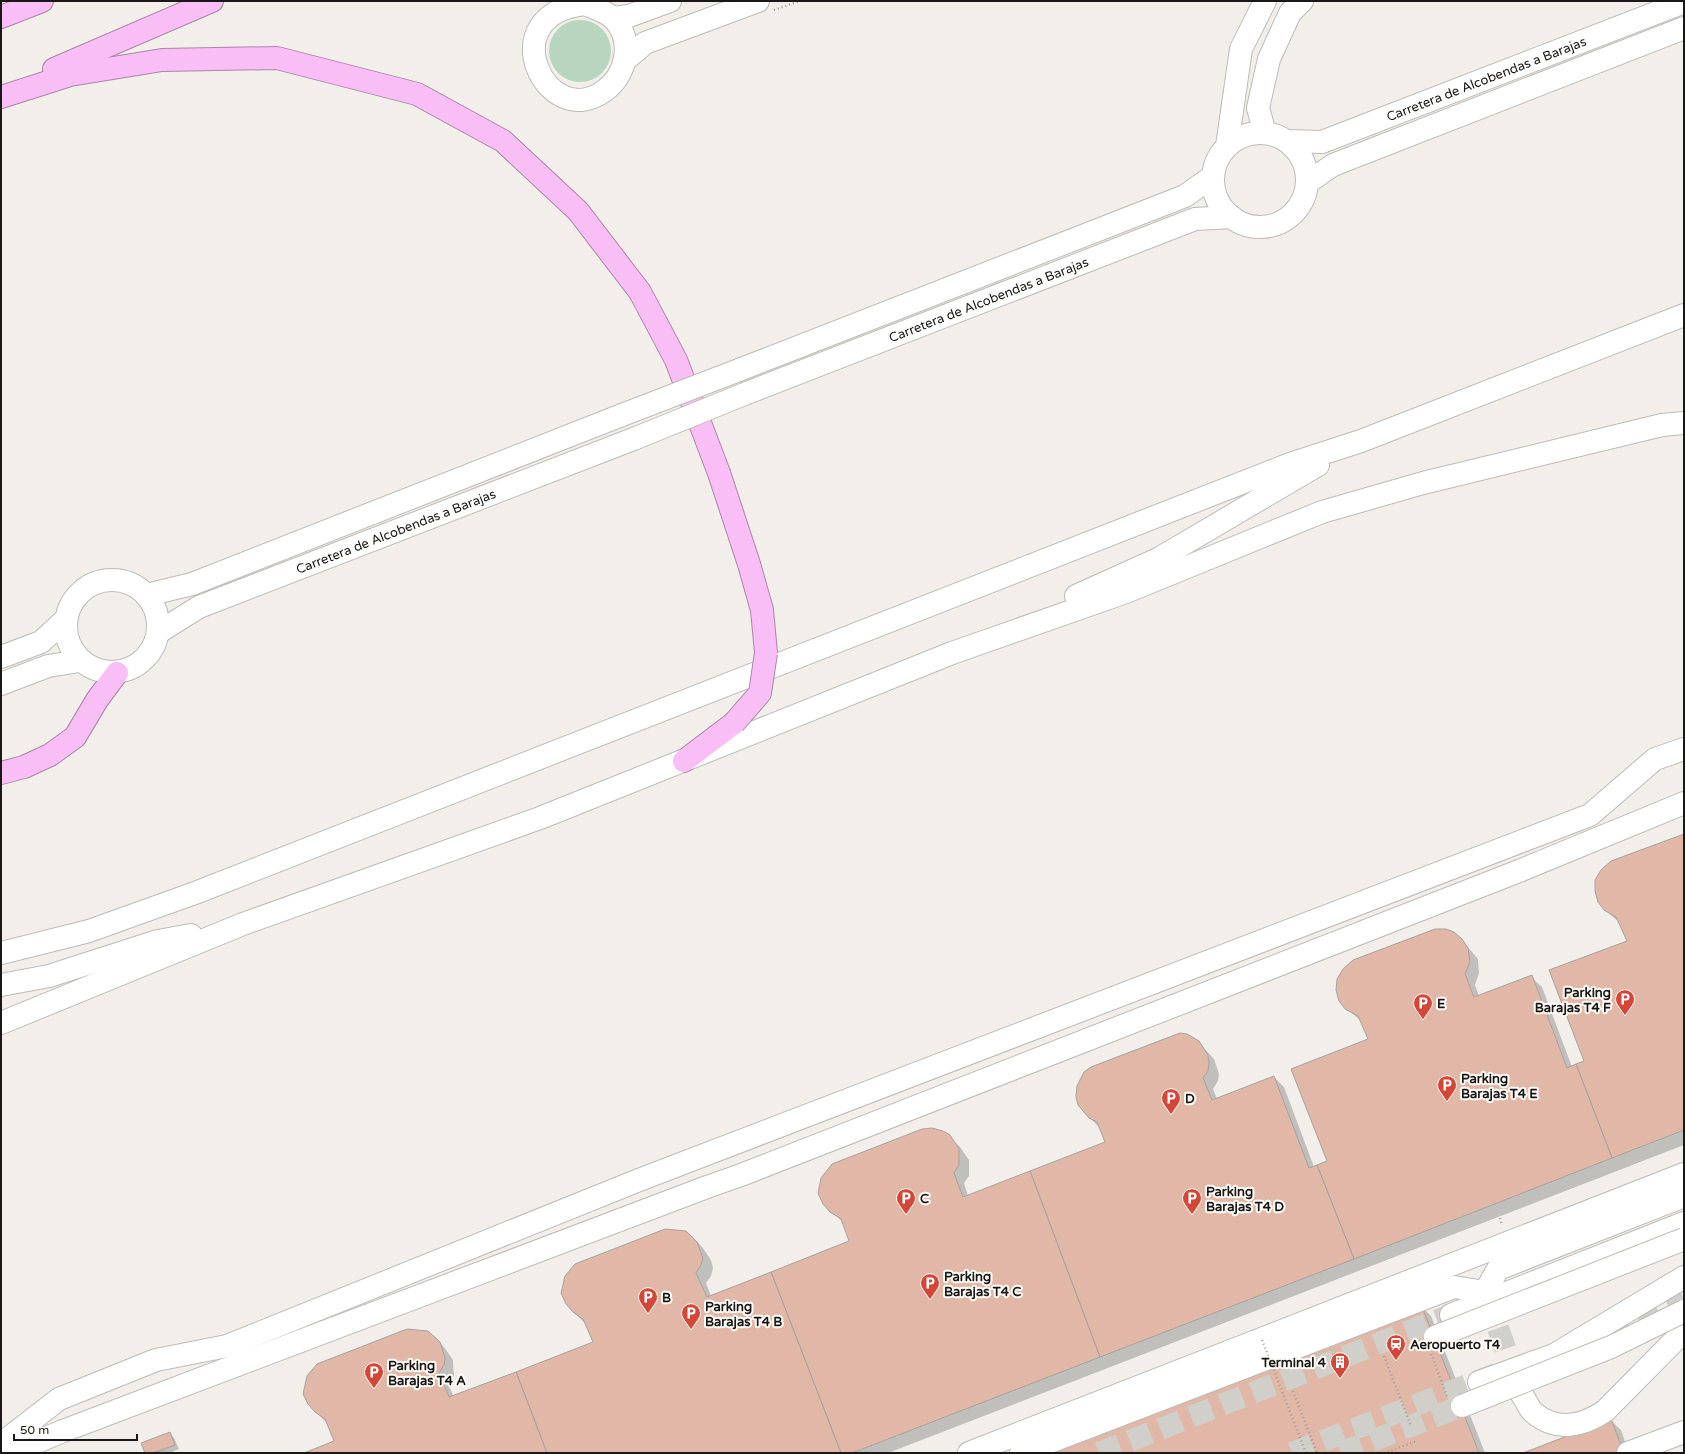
<svg xmlns="http://www.w3.org/2000/svg" width="1685" height="1454" font-family="'Varela Round',sans-serif">
<style>
.green{fill:#b7d5bf}
.shadow{fill:#0003}
.building{fill:#e1b7a7;stroke:#a8a29f}
.lines{fill:none;stroke-linecap:round;stroke-linejoin:round}
.minor-tunnel{stroke:#d1cfca;stroke-width:22;stroke-dasharray:22 11;stroke-linecap:butt}
.minor-casing{stroke:#bebbb6;stroke-width:24}
.highway-casing{stroke:#ab84a8;stroke-width:24}
.path{stroke:#a09d9a;stroke-width:2.5;stroke-dasharray:1 3;stroke-linecap:butt}
.minor{stroke:#fff;stroke-width:22}
.highway{stroke:#fabef6;stroke-width:22}
.minor-bridge-casing{stroke:#bebbb6;stroke-width:24;stroke-linecap:butt}
.highway-bridge-casing{stroke:#ab84a8;stroke-width:24;stroke-linecap:butt}
.path-bridge{stroke:#a09d9a;stroke-width:2.5;stroke-dasharray:1 3;stroke-linecap:butt}
.minor-bridge{stroke:#fff;stroke-width:22}
.highway-bridge{stroke:#fabef6;stroke-width:22}
.labels{text-anchor:middle;stroke-width:4;stroke-linejoin:round;paint-order:stroke}
.street-label{font-size:13px;fill:#191816;stroke:#fffcf8}
.poi-label{font-size:13px;font-weight:bold;fill:#191816;stroke:#fffcf8;text-anchor:start}
</style>
<rect width="100%" height="100%" fill="#f2efea"/>
<!-- green -->
<circle class="green" cx="580" cy="51" r="31"/>
<!-- shadow -->
<g class="shadow">
<path d="M1684,835v310l-796,308h-581l28,-11 -7,-18 -12,-12 118,-76 10,11 9,13 1,16 -6,8 6,13 141,-54 -9,-19 -13,-12 106,-82 13,6 10,11 9,13 2,8 -2,8 -5,7 5,13 140,-54 -7,-19 -13,-12 118,-75 11,11 9,13v16l-5,7 4,13 139,-53 -7,-15 -10,-10 1,-51 81,-31 14,-1 12,7 16,17 5,15 -1,7 -5,8 4,10 57,-22 10,10 30,80 14,-5 41,-122 -8,-19 -15,-13 115,-69 17,20 1,14 -4,12 4,11 52,-19 11,10 30,80 13,-5 43,-121 -8,-18 -15,-13z"/>
<path d="M1421,1306l10,10 54,137h-444z"/>
<path d="M1610,1420l11,10 8,23h-104z"/>
<path d="M170,1433l4,5 5,11 -9,4h-24z"/>
</g>
<!-- building -->
<g class="building">
<path d="M1684,834v296l-72,28 -36,-94 8,-3 -35,-91 78,-29 -11,-24 -12,-7 -6,-8 -3,-11v-11l6,-10 10,-9z"/>
<path d="M1435,929h11l8,3 8,7 6,9 2,14 -5,12 9,23 58,-22 35,93 9,-4 36,94 -258,101 -37,-94 10,-4 -36,-92 77,-30 -10,-23 -13,-7 -6,-8 -3,-11 1,-11 6,-10 10,-9z"/>
<path d="M1180,1033l7,1 12,7 9,14 1,8 -1,8 -5,7 9,22 62,-24 35,92 8,-3 37,94 -254,98 -70,-186 75,-29 -8,-20 -8,-4 -11,-13 -2,-8 1,-11 7,-14 7,-5z"/>
<path d="M932,1128l11,3 7,4 9,14v16l-5,8 9,24 67,-26 70,186 -248,96h-11l-70,-181 78,-31 -8,-22 -11,-7 -7,-8 -5,-11 3,-15 11,-14 90,-35z"/>
<path d="M665,1229l21,2 11,11 6,16 -2,7 -5,8 11,24 64,-25 70,181h-294l-31,-81 77,-30 -10,-23 -10,-7 -7,-8 -5,-11 4,-17 10,-12z"/>
<path d="M1421,1304l58,149h-441z"/>
<path d="M407,1329l21,2 12,11 5,16 -1,7 -5,8 10,24 67,-25 31,81h-243l30,-12 -9,-22 -10,-7 -7,-8 -5,-10 4,-18 10,-12z"/>
<path d="M1611,1419l13,34h-101z"/>
<path d="M170,1432l5,13 -22,8h-8l-4,-10z"/>
</g>
<g class="lines">
<!-- minor-tunnel -->
<g class="minor-tunnel">
<path d="M1487,1297l32,90"/>
<path d="M1607,1331l77,-31"/>
<path d="M1099,1453l352,-138"/>
<path d="M1292,1453l204,-79"/>
<path d="M1341,1453l121,-47"/>
</g>
<!-- minor casing -->
<g class="minor-casing">
<g id="minor">
<path d="M579,1c11,7 25,8 35,18 20,21 13,56 -10,72 -58,42 -114,-77 -19,-87"/>
<path d="M613,18l16,-2 41,-15"/>
<path d="M625,60l20,-17 113,-42"/>
<path d="M1265,133l-7,-25 11,-49 21,-46 12,-12"/>
<circle cx="1260" cy="180" r="47"/>
<path id="s1" d="M1287,141l35,1 362,-140"/>
<path d="M1227,146l14,-97 24,-48"/>
<path d="M1307,183l26,-18 351,-137"/>
<path d="M739,370l446,-174 28,-20"/>
<path id="s2" d="M747,393l448,-174 37,-2"/>
<circle cx="112" cy="626" r="46"/>
<path d="M147,595l45,-11 430,-169"/>
<path d="M1076,596l82,-37 160,-94"/>
<path id="s3" d="M159,632l40,-25 437,-169"/>
<path d="M1,657l40,-15 25,-23"/>
<path d="M1,684l47,-18 32,-5"/>
<path d="M1,953l88,-22 106,-38 1095,-429 71,-23 323,-126"/>
<path d="M1,985l48,-9 109,-35 33,-6"/>
<path d="M1,1023l242,-99 297,-106 412,-165 174,-61 196,-80 101,-29 239,-58 22,-2"/>
<path d="M1451,1315l233,-92"/>
<path d="M1479,1382l75,-27 130,-78"/>
<path d="M1522,1395c4,5 7,14 12,18 23,19 49,13 71,-2l79,-80"/>
<path d="M1,1444l58,-45 97,-39 71,-14 412,-166 951,-365 65,-56 29,-10"/>
<path d="M11,1453l52,-22 644,-244 34,-12 778,-304 165,-68"/>
<path d="M969,1453l715,-279"/>
<path d="M1021,1453l433,-166 31,5 13,-23 186,-73"/>
<path d="M1628,1453l56,-21"/>
</g>
</g>
<!-- highway casing -->
<g class="highway-casing">
<g id="highway">
<path d="M1,17l41,-16"/>
<path d="M54,69l158,-68"/>
<path d="M1,97l69,-22 92,-15 115,-2 140,36 86,47 75,70 62,81 36,68 43,113 30,91 13,46 4,43"/>
<path d="M684,761l50,-38"/>
<path d="M1,773l23,-6 26,-12 25,-18 22,-37 20,-27"/>
</g>
</g>
<!-- path -->
<g class="path">
<path d="M774,10l26,-9"/>
<path d="M1500,1218l2,7"/>
<path d="M1384,1453l33,-12"/>
</g>
<!-- minor -->
<use href="#minor" class="minor"/>
<!-- highway -->
<use href="#highway" class="highway"/>
<!-- minor-bridge casing -->
<g class="minor-bridge-casing">
<g id="minor-bridge">
<path d="M622,415l117,-45"/>
<path d="M636,438l111,-45"/>
<path d="M1435,1337l249,-98"/>
<path d="M1462,1406l149,-59 73,-36"/>
</g>
</g>
<!-- highway-bridge casing -->
<g class="highway-bridge-casing">
<path id="highway-bridge" d="M734,723l26,-30 6,-40"/>
</g>
<!-- path-bridge -->
<g class="path-bridge">
<path d="M1262,1340l44,113"/>
<path d="M1431,1354l16,42"/>
<path d="M1384,1356l27,70"/>
<path d="M1293,1391l24,62"/>
</g>
<!-- minor-bridge -->
<use href="#minor-bridge" class="minor-bridge"/>
<!-- highway-bridge -->
<use href="#highway-bridge" class="highway-bridge"/>
</g>
<!-- icons -->
<defs>
<g id="parking-pin" transform="scale(1)"><path d="M0 17L-7.5 6A9.5 9.5 0 1 1 7.5 6Z" fill="#d44638" stroke="#fffcf8"/><path d="M-3.5-5.5H1a3.5 3.5 0 0 1 0 7H-1V5.5H-3.5ZM-1-3.4V-.6H.8a1.4 1.4 0 0 0 0-2.8Z" fill="#fff"/></g>
<g id="station-pin" transform="scale(1)"><path d="M0 17L-7.5 6A9.5 9.5 0 1 1 7.5 6Z" fill="#d44638" stroke="#fffcf8"/><path d="M-3-6H3Q5-6 5-4V2Q5 4 3 4L4.5 6H3L1.5 4h-3L-3 6H-4.5L-3 4Q-5 4-5 2V-4Q-5-6-3-6ZM-3.5-4v3h7v-3ZM-3.5 1v1.5H-2V1ZM2 1v1.5H3.5V1Z" fill="#fff"/></g>
<g id="building-pin" transform="scale(1)"><path d="M0 17L-7.5 6A9.5 9.5 0 1 1 7.5 6Z" fill="#d44638" stroke="#fffcf8"/><path d="M-4-6H4V6H1V3H-1V6H-4ZM-2.5-4.3h1.7v1.8h-1.7ZM.8-4.3h1.7v1.8H.8ZM-2.5-1h1.7V.8h-1.7ZM.8-1h1.7V.8H.8Z" fill="#fff"/></g>
</defs>
<g fill-rule="evenodd">
<use href="#parking-pin" x="1625" y="999"/>
<use href="#parking-pin" x="1423" y="1003"/>
<use href="#parking-pin" x="1447" y="1085"/>
<use href="#parking-pin" x="1171" y="1098"/>
<use href="#parking-pin" x="906" y="1198"/>
<use href="#parking-pin" x="1192" y="1198"/>
<use href="#parking-pin" x="930" y="1283"/>
<use href="#parking-pin" x="648" y="1297"/>
<use href="#parking-pin" x="691" y="1313"/>
<use href="#station-pin" x="1396" y="1344"/>
<use href="#building-pin" x="1340" y="1362"/>
<use href="#parking-pin" x="374" y="1372"/>
</g>
<g class="labels">
<!-- street labels -->
<g class="street-label">
<text dy="5" stroke="none"><textPath href="#s1" startOffset="211">Carretera de Alcobendas a Barajas</textPath></text>
<text dy="5" stroke="none"><textPath href="#s2" startOffset="259">Carretera de Alcobendas a Barajas</textPath></text>
<text dy="5" stroke="none"><textPath href="#s3" startOffset="258">Carretera de Alcobendas a Barajas</textPath></text>
</g>
<!-- poi labels -->
<g class="poi-label">
<text x="1611" y="997" text-anchor="end">Parking<tspan x="1611" dy="15">Barajas T4 F</tspan></text>
<text x="1437" y="1008">E</text>
<text x="1461" y="1083">Parking<tspan x="1461" dy="15">Barajas T4 E</tspan></text>
<text x="1185" y="1103">D</text>
<text x="1206" y="1196">Parking<tspan x="1206" dy="15">Barajas T4 D</tspan></text>
<text x="920" y="1203">C</text>
<text x="944" y="1281">Parking<tspan x="944" dy="15">Barajas T4 C</tspan></text>
<text x="662" y="1302">B</text>
<text x="705" y="1311">Parking<tspan x="705" dy="15">Barajas T4 B</tspan></text>
<text x="1410" y="1349">Aeropuerto T4</text>
<text x="1326" y="1367" text-anchor="end">Terminal 4</text>
<text x="388" y="1370">Parking<tspan x="388" dy="15">Barajas T4 A</tspan></text>
</g>
</g>
<!-- border -->
<rect width="1685" height="1454" fill="none" stroke="#191816" stroke-width="4"/>
<!-- scale -->
<path d="M14 1434v6h123v-6" fill="none" stroke="#191816" stroke-width="2"/>
<text x="20" y="1434" font-size="12" fill="#191816" stroke="#fffcf8" stroke-width="3" paint-order="stroke">50 m</text>
</svg>
